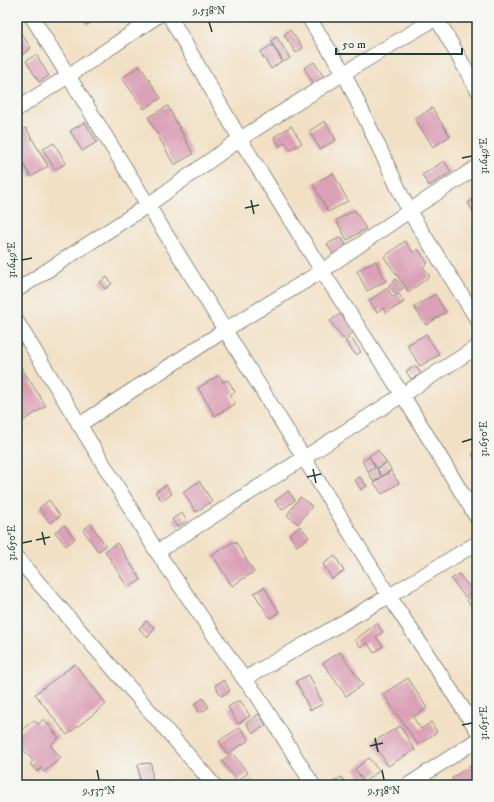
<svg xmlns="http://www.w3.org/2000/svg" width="494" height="802" font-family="'IM FELL DW Pica',serif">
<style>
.building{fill:#daa1b6}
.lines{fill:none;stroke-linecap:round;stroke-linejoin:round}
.minor-casing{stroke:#888e7c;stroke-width:16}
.minor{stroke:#fff;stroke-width:14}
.ticks{fill:none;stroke:#1f3d34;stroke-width:1.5}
.neatline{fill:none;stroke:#1f3d34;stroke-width:1.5}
.ticks-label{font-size:10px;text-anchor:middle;fill:#1f3d34}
</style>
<rect width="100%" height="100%" fill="#f6f6f2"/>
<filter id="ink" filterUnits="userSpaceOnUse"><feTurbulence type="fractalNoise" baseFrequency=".025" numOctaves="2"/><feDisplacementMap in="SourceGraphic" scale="8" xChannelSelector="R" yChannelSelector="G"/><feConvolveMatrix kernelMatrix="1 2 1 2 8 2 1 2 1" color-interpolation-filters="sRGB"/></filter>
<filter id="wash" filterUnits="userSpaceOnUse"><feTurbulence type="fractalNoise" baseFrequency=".012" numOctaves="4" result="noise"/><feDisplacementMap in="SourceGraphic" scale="16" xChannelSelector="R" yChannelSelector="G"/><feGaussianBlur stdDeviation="0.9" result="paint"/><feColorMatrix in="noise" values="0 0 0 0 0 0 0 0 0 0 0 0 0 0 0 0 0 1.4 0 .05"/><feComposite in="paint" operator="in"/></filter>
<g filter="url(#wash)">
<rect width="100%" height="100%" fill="#f2e0c5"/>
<g id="blocks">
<!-- building -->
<g class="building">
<path d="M82,17h16l-11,8z"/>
<path d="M18,29l13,19 -14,10v-28z"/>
<path d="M290,30l13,18 -7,5 -12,-18z"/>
<path d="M277,37l13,21 -6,4 -13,-21z"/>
<path d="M272,45l10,16 -11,8 -11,-17z"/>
<path d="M36,54l13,22 -10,6 -13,-21z"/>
<path d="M314,62l10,15 -10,7 -10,-16z"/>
<path d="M140,66l21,32 -17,11 -22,-31z"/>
<path d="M168,106l25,48 -19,11 -26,-48z"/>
<path d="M432,108l18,28 -17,11 -18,-28z"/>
<path d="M325,121l11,19 -16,9 -11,-18z"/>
<path d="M85,122l12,20 -15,9 -12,-20z"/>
<path d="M291,126l11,17 -12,7 -5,-8 -6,4 -5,-9z"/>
<path d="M26,128l22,38 -17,11 -14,-24v-20z"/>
<path d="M54,143l12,20 -11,7 -12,-21z"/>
<path d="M444,161l7,11 -22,14 -7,-11z"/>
<path d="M333,173l15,28 -20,11 -15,-28z"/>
<path d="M477,197v21l-9,-15z"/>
<path d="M355,210l11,19 -19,11 -11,-20z"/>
<path d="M341,237l6,10 -14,7 -6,-10z"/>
<path d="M405,241l8,11 5,-3 10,14 -5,4 7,9 -21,16 -25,-35z"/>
<path d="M376,261l10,20 -19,10 -10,-20z"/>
<path d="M107,277l5,7 -7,5 -5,-7z"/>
<path d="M396,279l7,9 -7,6 -8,-8z"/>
<path d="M387,288l6,9 6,-3 5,8 -18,11 -3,-5 -6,4 -8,-11z"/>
<path d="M435,294l11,18 -20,13 -12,-18z"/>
<path d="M343,312l13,18 -13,9 -13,-18z"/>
<path d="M426,334l13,21 -19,11 -13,-21z"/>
<path d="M17,336l5,8 -5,3z"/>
<path d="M350,337l11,15 -5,3 -11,-14z"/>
<path d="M17,361l29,45 -23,15 -6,-9z"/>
<path d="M416,366l5,8 -10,5 -5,-8z"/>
<path d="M219,375l4,7 5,-2 7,12 -5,3 5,9 -20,12 -17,-28z"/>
<path d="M378,450l8,12 -9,6 -8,-12z"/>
<path d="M477,451v12l-5,-9z"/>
<path d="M369,457l6,9 -7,5 -6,-10z"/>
<path d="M387,463l4,7 -9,6 -5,-7z"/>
<path d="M376,467l5,10 -7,5 -6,-10z"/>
<path d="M391,471l8,12 -17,11 -8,-11z"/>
<path d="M360,477l7,9 -6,4 -6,-10z"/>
<path d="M199,481l13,20 -16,11 -13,-20z"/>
<path d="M166,485l6,9 -10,7 -7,-9z"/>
<path d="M288,491l7,9 -13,10 -7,-9z"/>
<path d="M300,497l12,9 -14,18 -11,-9z"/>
<path d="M49,500l11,16 -10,7 -11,-15z"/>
<path d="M182,513l5,8 -10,6 -5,-8z"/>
<path d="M91,524l15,22 -8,5 -15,-21z"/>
<path d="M64,525l11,14 -9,7 -11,-14z"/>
<path d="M300,526l9,11 -12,9 -8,-11z"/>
<path d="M235,541l19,31 -22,14 -20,-31z"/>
<path d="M117,543l24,37 -13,8 -23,-37z"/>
<path d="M335,556l9,15 -12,8 -9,-15z"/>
<path d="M459,574l14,17 -8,6 -14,-18z"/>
<path d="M264,587l15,25 -9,6 -16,-25z"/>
<path d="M474,594l3,4v16l-11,-15z"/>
<path d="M146,621l9,7 -7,9 -9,-8z"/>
<path d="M377,623l6,9 -7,5 7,9 -9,7 -7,-11 -6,5 -6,-7z"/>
<path d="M340,652l23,33 -17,11 -23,-33z"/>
<path d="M75,664l31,40 -39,31 -32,-41z"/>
<path d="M309,675l14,29 -13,6 -14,-29z"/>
<path d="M408,678l19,30 -14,9 8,12 10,-7 6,10 -19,13 -35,-51z"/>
<path d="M224,680l6,11 -9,5 -6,-11z"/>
<path d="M203,698l6,9 -9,6 -6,-9z"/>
<path d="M240,700l10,16 -12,8 -10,-17z"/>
<path d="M259,714l7,11 -13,8 -7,-10z"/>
<path d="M44,719l15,19 -9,7 11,13 -17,14 -3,-4 -4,4 -7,-8 3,-3 -16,-19v-8l17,-14 4,4z"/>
<path d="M400,726l15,24 -27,16 -15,-24z"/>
<path d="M240,727l9,13 -22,14 -8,-13z"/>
<path d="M232,753l16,20 -11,8 -15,-20z"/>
<path d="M369,758l10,13 -15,11 -9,-13z"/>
<path d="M477,761v17l-10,7h-10l-5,-7z"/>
<path d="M151,763l2,22h-13l-2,-21z"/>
<path d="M341,777l6,8h-16l-1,-1z"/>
<path d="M251,779l5,6h-11z"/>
</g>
</g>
</g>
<g filter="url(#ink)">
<use href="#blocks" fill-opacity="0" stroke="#888e7c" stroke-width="1"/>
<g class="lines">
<!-- minor casing -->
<g class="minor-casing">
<g id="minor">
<path d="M32,17l357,579 88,134"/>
<path d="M170,17l70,122 82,132 80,123 75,124"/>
<path d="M308,17l36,56 65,138 68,108"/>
<path d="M436,17l41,72"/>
<path d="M17,109l51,-33 88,-59"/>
<path d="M17,290l131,-85 92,-66 104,-66 94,-56"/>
<path d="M17,322l140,230 87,127 13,16 56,90"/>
<path d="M79,425l146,-95 97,-59 87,-60 68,-44"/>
<path d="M157,552l320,-205"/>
<path d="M17,558l197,227"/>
<path d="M244,679l145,-83 88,-53"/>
<path d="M408,785l69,-45"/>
</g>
</g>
<!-- minor -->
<use href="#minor" class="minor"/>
</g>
</g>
<!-- ticks -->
<path class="ticks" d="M209,22l3,10M462,158l10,-2M251,200l3,14M245,208l14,-3M22,260l10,-2M462,442l10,-3M313,469l3,14M307,477l14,-3M42,532l3,13M36,540l14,-3M22,543l10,-2M462,725l10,-2M375,738l3,14M370,746l13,-3M97,770l2,10M382,770l2,10"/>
<!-- margin -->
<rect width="494" height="802" fill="none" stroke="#f6f6f2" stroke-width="44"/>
<!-- scale -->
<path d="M336 48v6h126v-6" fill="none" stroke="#1f3d34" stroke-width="2"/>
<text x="342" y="48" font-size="12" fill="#1f3d34" stroke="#f6f6f2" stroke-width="3" paint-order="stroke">50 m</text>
<rect x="22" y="22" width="450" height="758" class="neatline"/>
<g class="ticks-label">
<text x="209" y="14">9.538°N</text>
<text transform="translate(483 156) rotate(-90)" y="4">31.649°E</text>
<text transform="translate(11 260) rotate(-90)" y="4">31.649°E</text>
<text transform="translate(483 439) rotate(-90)" y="4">31.650°E</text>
<text transform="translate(11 543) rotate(-90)" y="4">31.650°E</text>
<text transform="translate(483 723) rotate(-90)" y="4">31.651°E</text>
<text x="99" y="794">9.537°N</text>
<text x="384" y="794">9.538°N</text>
</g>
</svg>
